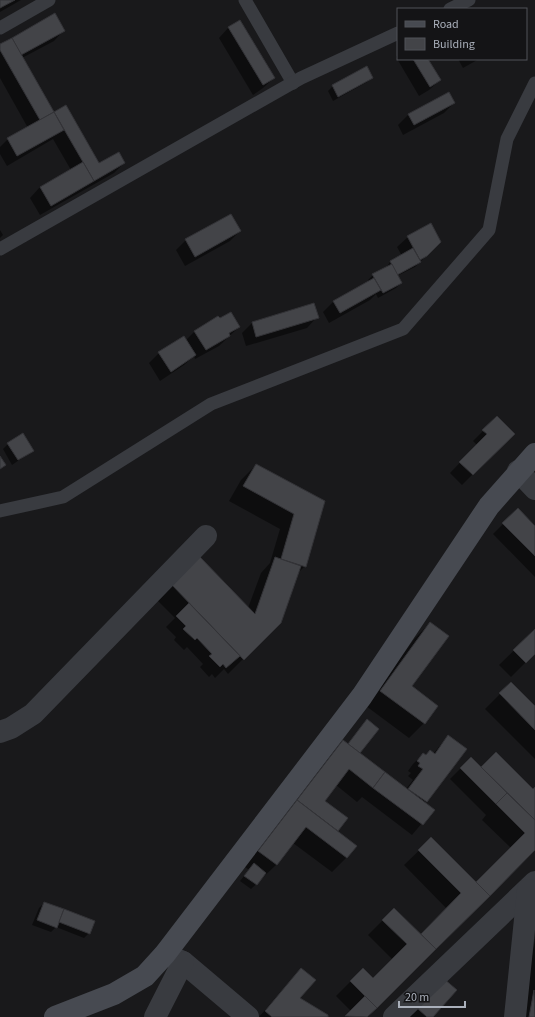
<svg xmlns="http://www.w3.org/2000/svg" width="535" height="1017" font-family="'Source Sans 3',sans-serif">
<style>
.shadow{fill:#0007}
.building{fill:#434448;stroke:#333337}
.lines{fill:none;stroke-linecap:round;stroke-linejoin:round}
.lane{stroke:#393b40;stroke-width:13}
.street{stroke:#393b40;stroke-width:22}
.secondary{stroke:#474a51;stroke-width:22}
</style>
<rect width="100%" height="100%" fill="#19191b"/>
<!-- shadow -->
<g class="shadow">
<path d="M0,0h21l-21,12z"/>
<path d="M229,27l45,51 -11,10 -10,7 -34,-57z"/>
<path d="M64,30l-10,11 -32,17 31,55 13,-7 33,58 25,-1 -10,10 -74,42 -10,-17 10,-11 31,-17 -18,-31 -46,27 -7,-12v-7l8,-8 20,-11 -28,-50v-33z"/>
<path d="M398,54v5h29l13,21 -11,10 -10,6 -23,-39z"/>
<path d="M458,59h21l-16,9z"/>
<path d="M372,77l-5,5 -34,19 -5,-10 5,-5z"/>
<path d="M448,93l6,10 -10,10 -41,22 -5,-10 10,-10z"/>
<path d="M0,230l3,5 -3,3z"/>
<path d="M240,231l-10,10 -45,25 -9,-16 10,-10z"/>
<path d="M408,237l32,5 -25,25 -18,9 4,7 -5,5 -18,10 -2,-4 -6,6 -41,23 -6,-11 10,-10 36,-20 -1,-2 5,-5 13,-7 4,-6 12,-6 -5,-9z"/>
<path d="M317,317l-10,11 -61,18 -4,-13 10,-10z"/>
<path d="M239,327l-20,19 -24,13 -1,-3 -10,9 -24,16 -11,-18 10,-10 26,-12 10,-10z"/>
<path d="M497,417l16,17 -51,51 -12,-12 27,-28 -4,-4z"/>
<path d="M8,444l24,7 -20,14 -9,-16z"/>
<path d="M256,465l68,37 -19,64 -8,8 -30,61 -39,39 -4,-5 -9,9 -3,-4 -3,3 -9,-10 3,-3 -16,-17 -3,3 -10,-10 2,-3 -10,-10 9,-9 -18,-18 15,-15 76,23 13,-35 9,-10 10,-34 -51,-28 12,-21z"/>
<path d="M518,509l17,18v50l-42,-43z"/>
<path d="M430,623l-20,64 14,36 -15,15 -43,-32 49,-68z"/>
<path d="M535,630v23l-24,24 -12,-12z"/>
<path d="M511,683l24,24v52l-50,-50z"/>
<path d="M448,736l17,13 -40,54 8,7 -21,25 -50,-38 -5,5 -21,-17 -12,16 22,17 -10,14 19,14 -9,12 -14,14 -39,-29 -17,22 -25,24 -11,-8 9,-11 -5,-4 84,-110 15,-14 63,47 7,-9 -5,-4 3,-3 -3,-2 5,-7 10,-10 2,2 5,-5 3,3z"/>
<path d="M496,753l37,37 2,-2v61l-169,168h-21l6,-6 -15,-15 27,-27 10,11 20,-20 -25,-25 26,-26 27,26 26,-26 -43,-44 27,-26 45,44 35,-35 -29,-28 4,-5 -36,-36 21,-21 10,10z"/>
<path d="M44,903l45,30 -5,5 -28,-11 -5,5 -19,-7 7,-17z"/>
<path d="M535,939v78h-14z"/>
<path d="M291,980l7,19 29,18h-68z"/>
<path d="M443,980l-12,37h-22z"/>
</g>
<!-- building -->
<g class="building">
<path d="M0,0h15l-15,8z"/>
<path d="M55,13l10,18 -44,24 -9,-17z"/>
<path d="M240,20l35,58 -12,7 -35,-58z"/>
<path d="M12,38l42,74 -14,8 -40,-70v-6z"/>
<path d="M413,59h15l13,21 -11,7z"/>
<path d="M367,66l6,12 -35,19 -6,-12z"/>
<path d="M449,92l6,11 -41,22 -6,-11z"/>
<path d="M66,105l33,58 20,-11 6,11 -31,18 -40,-69z"/>
<path d="M54,112l10,18 -47,26 -10,-18z"/>
<path d="M83,162l11,19 -43,25 -11,-19z"/>
<path d="M231,214l10,17 -46,26 -10,-18z"/>
<path d="M431,223l10,19 -14,14 -7,4 -13,-24z"/>
<path d="M413,248l8,14 -24,13 -7,-14z"/>
<path d="M392,264l10,19 -19,10 -11,-19z"/>
<path d="M374,278l7,12 -41,23 -7,-12z"/>
<path d="M314,303l5,15 -63,19 -4,-15z"/>
<path d="M231,312l9,15 -11,6 1,3 -24,14 -12,-19 24,-15 2,2z"/>
<path d="M184,336l12,19 -25,17 -13,-20z"/>
<path d="M497,416l18,18 -42,41 -14,-13 28,-28 -5,-4z"/>
<path d="M23,433l11,18 -16,9 -11,-17z"/>
<path d="M0,456l6,9 -6,4z"/>
<path d="M256,464l69,37 -19,66 -25,-8 13,-45 -51,-28z"/>
<path d="M518,508l17,18v30l-33,-33z"/>
<path d="M200,557l55,57 20,-57 26,9 -20,57 -37,37 -73,-76z"/>
<path d="M189,603l51,53 -14,12 -3,-4 -3,3 -11,-11 3,-2 -15,-16 -2,2 -12,-11 3,-3 -10,-10z"/>
<path d="M430,622l19,14 -37,50 26,20 -13,18 -45,-33z"/>
<path d="M535,629v25l-9,9 -13,-13z"/>
<path d="M511,682l24,24v24l-36,-37z"/>
<path d="M367,719l12,10 -19,24 -12,-9z"/>
<path d="M448,735l19,14 -40,53 -19,-13 15,-20 -5,-3 2,-3 -3,-2 6,-8 3,2 4,-5 5,4z"/>
<path d="M343,740l42,32 -12,16 -24,-19 -24,32 23,17 -10,13 -41,-31z"/>
<path d="M496,752l37,37 2,-2v33l-54,-53z"/>
<path d="M471,757l36,36 -11,11 -36,-36z"/>
<path d="M385,772l50,38 -12,15 -50,-37z"/>
<path d="M507,793l28,27v30l-45,46 -14,-14 49,-49 -29,-29z"/>
<path d="M297,800l60,46 -10,12 -41,-31 -29,38 -19,-14z"/>
<path d="M431,837l59,59 -54,53 -15,-15 40,-41 -43,-43z"/>
<path d="M254,863l12,10 -9,12 -13,-9z"/>
<path d="M44,902l20,7 -7,19 -20,-8z"/>
<path d="M394,908l42,41 -59,59 -27,-27 13,-13 10,10 34,-34 -25,-24z"/>
<path d="M64,909l31,12 -5,13 -31,-12z"/>
<path d="M301,968l15,12 -16,18 28,17v2h-56l-7,-6z"/>
<path d="M443,978l14,12 -24,27h-6l-10,-9z"/>
<path d="M534,990l1,27h-6z"/>
<path d="M365,996l12,12 -10,9 -22,-1z"/>
</g>
<g class="lines">
<!-- lane -->
<g class="lane">
<path d="M245,0l48,83"/>
<path d="M450,9l19,-9"/>
<path d="M0,28l49,-28"/>
<path d="M0,249l301,-171 97,-45"/>
<path d="M0,511l63,-14 148,-93 192,-75 86,-99 18,-91 28,-56"/>
</g>
<!-- street -->
<g class="street">
<path d="M518,471l17,18"/>
<path d="M0,732l11,-4 22,-14 173,-178"/>
<path d="M165,954l18,8 65,55"/>
<path d="M155,1017l28,-55"/>
<path d="M394,1017l141,-135"/>
<path d="M515,1017l13,-127"/>
</g>
<!-- secondary -->
<path class="secondary" d="M55,1017l59,-23 31,-18 20,-22 197,-258 127,-190 46,-52"/>
</g>
<!-- legend -->
<rect x="397" y="8" width="130" height="52" fill="#141416" stroke="#505258"/>
<rect x="405" y="21" width="20" height="6" fill="#474a51" stroke="#505258"/>
<text x="433" y="28" font-size="12" fill="#aab0bb">Road</text>
<rect x="405" y="38" width="20" height="12" fill="#434448" stroke="#505258"/>
<text x="433" y="48" font-size="12" fill="#aab0bb">Building</text>
<!-- scale -->
<path d="M399 1001v6h66v-6" fill="none" stroke="#aab0bb" stroke-width="2"/>
<text x="405" y="1001" font-size="12" fill="#aab0bb" stroke="#141416" stroke-width="3" paint-order="stroke">20 m</text>
</svg>
